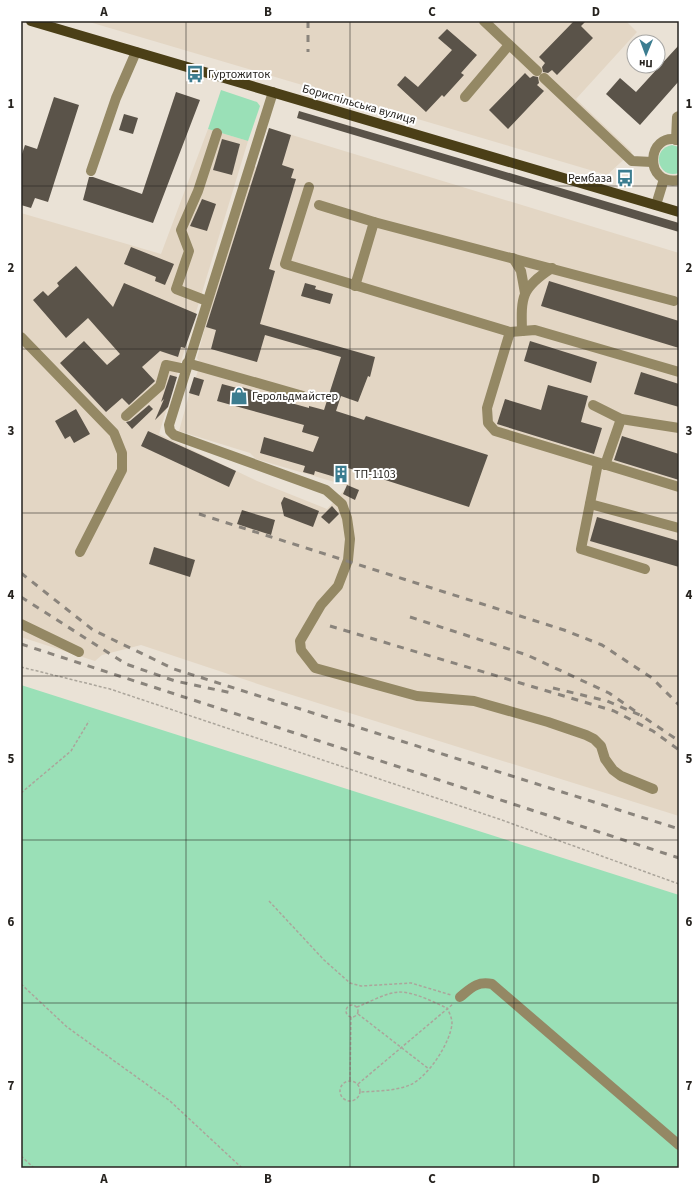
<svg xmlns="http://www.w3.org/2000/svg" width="700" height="1189" font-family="'Source Sans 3',sans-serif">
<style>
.built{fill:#e3d6c4}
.green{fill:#9ae0b7}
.building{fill:#5a5349}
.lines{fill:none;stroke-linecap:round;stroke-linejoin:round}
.path{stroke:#aba59b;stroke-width:1.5;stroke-dasharray:3 2;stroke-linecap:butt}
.minor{stroke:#948864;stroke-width:10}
.major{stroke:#4b3f17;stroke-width:10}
.rail{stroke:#8a847c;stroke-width:3;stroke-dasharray:7 7;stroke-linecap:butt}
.grid{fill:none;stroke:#26231f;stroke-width:1;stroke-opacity:0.55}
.labels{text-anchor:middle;stroke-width:4;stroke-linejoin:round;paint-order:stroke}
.poi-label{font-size:12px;fill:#26231f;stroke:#fff;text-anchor:start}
.street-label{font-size:12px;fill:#26231f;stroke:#fff}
.neatline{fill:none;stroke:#26231f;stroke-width:1.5}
.grid-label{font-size:13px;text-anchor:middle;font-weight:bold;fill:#26231f}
</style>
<rect width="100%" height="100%" fill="#eae2d6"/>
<!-- built -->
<g class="built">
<path d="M86,21h540l11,11 -61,67 56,53 -25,23z"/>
<path d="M269,128l410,125v563l-406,-127 -132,-44 -39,10 -7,6 -74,-24v-424l140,41 47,-125 40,12 -89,293 98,47 70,28 21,-23 -92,-27 -6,-6 -71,-22 15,-54h2l4,-14 -3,-5 8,-31 49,-160 19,-5 -4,-21 -3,-4z"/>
</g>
<!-- green -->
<g class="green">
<path d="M221,90l36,12 3,4 -12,35 -40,-12z"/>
<path d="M672,145l7,2v26c-21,7 -29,-24 -7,-28z"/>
<path d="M21,685l658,210v273h-658z"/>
</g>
<!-- building -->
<g class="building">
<path d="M574,21h12l-5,5 12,12 -36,37 -5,-5 -4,3 -5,-1 -1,-5 3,-4 -6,-6z"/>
<path d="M447,29l30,26 -16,18 3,2 -20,22 -2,-2 -16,17 -29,-27 8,-9 13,11 34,-37 -14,-12z"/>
<path d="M679,45v36l-39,44 -34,-31 14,-16 16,14z"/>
<path d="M525,73l5,5 3,-2 5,1 1,6 -2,2 7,6 -36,38 -19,-19z"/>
<path d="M176,92l24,8 -47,123 -70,-23 6,-23h4l49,17z"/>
<path d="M54,97l25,8 -31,97 -13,-4 -4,10 -10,-3v-48l4,-12 12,4z"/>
<path d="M299,111l380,112v9l-382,-114z"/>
<path d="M124,114l14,4 -5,16 -14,-4z"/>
<path d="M269,128l22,7 -9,30 12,4 -3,9 5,1 -27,90 6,2 -15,53 115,33 -5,20 -2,-1 -10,26 -17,-6 -5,15 28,9 2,-4 122,39 -19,52 -121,-39 -3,12 -30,-9 -1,4 -11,-3 2,-6 -45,-13 4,-16 49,15 6,-15 -17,-5 2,-7 -87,-24 5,-17 15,4 1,-2 17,5v2l54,15v-2l15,4 17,-53 -76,-22 -8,27 -46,-13 5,-19 -10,-3z"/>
<path d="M222,139l18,5 -8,31 -19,-5z"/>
<path d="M202,199l14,5 -9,27 -17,-5z"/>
<path d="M131,247l43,17 -9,21 -10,-4 1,-4 -32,-13z"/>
<path d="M76,266l37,41 11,-24 73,31 -12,34 -4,-1 -3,10 -18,-6 -18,16 13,14 -1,1 -25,23 -7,-7 -16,14 -46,-49 24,-22 23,24 13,-11 -32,-36 -22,20 -33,-38 10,-9 5,5 11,-10 -2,-3z"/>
<path d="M549,281l130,40v27l-138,-42z"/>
<path d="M305,283l11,3 -1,3 18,5 -3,10 -29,-8z"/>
<path d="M530,341l67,21 -6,21 -67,-22z"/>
<path d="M641,372l38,12v23l-45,-13z"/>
<path d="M170,375l7,2 -9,30 -13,13 9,-21 -3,3z"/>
<path d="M194,377l10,3 -5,16 -10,-3z"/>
<path d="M548,385l40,11 -7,26 21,6 -8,26 -97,-30 8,-25 36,11z"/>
<path d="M149,405l4,4 -21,20 -6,-7 4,-1z"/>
<path d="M76,409l14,25 -16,9 -4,-7 -5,3 -10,-18z"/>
<path d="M148,431l88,40 -7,16 -88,-41z"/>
<path d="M622,436l57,18v26l-65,-20z"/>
<path d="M347,485l12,5 -4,10 -12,-6z"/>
<path d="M284,497l35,14 -6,16 -29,-11 -3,-13z"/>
<path d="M332,506l7,8 -10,10 -8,-7z"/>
<path d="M242,510l33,10 -4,15 -34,-11z"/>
<path d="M597,517l82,24v26l-89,-26z"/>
<path d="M154,547l41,13 -5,17 -41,-13z"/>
</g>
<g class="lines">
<!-- path -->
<g class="path">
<path d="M21,667l89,22 389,130 180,65"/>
<path d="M21,793l50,-42 18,-30"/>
<path d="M269,901l55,59 26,23 11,3 50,-3 40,12"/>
<path d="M21,984l46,43 103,74 72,67"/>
<circle cx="352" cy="1011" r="6"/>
<path d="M357,1007c13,-5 28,-14 42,-15 16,0 34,10 48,16 2,4 5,10 5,15 -1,19 -24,54 -42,62 -15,6 -34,6 -49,7"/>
<path d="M358,1014l71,55"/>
<path d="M350,1080l1,-63"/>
<circle cx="350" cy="1091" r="10"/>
<path d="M358,1084l95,-80"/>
<path d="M21,1156l13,12"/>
</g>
<!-- minor -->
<g class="minor">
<path d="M484,21l53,50"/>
<path d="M544,78l88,83 20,1"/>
<path d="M273,92l-104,333 1,6 4,4 152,55 16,14 5,14 3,21 -2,21 -10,26 -17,19 -21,36 1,9 14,18 102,28 57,5 74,21 38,13 8,4 7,7 4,13 8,11 8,6 32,13"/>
<path d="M465,97l44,-52"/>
<path d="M676,140l1,-23 2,-1"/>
<path d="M679,140c-33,-9 -36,47 0,40"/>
<path d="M91,171l25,-73 20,-46"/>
<path d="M309,187l-24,77 225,68 25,-2 144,42"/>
<path d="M319,205l55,17 300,79"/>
<path d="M656,205l8,-26"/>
<path d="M513,258l8,13 4,22"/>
<path d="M355,286l19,-64"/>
<path d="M207,301l-31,-12 13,-38 -8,-21 17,-39 19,-58"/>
<path d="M522,331c-1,-34 -1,-43 30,-63"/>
<path d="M510,332l-23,76 1,15 7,8 184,56"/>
<path d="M21,337l93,96 8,20v17l-42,82"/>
<path d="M187,363l116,33"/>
<path d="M593,405l28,14 58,9"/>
<path d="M126,416l34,-30 6,-21 19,4"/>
<path d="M598,463l-17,86 64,20"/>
<path d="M605,465l16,-46"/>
<path d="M590,504l89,24"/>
<path d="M21,624l58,28"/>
<path d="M460,997c11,-9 17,-16 32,-13l187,161"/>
</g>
<!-- major -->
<path class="major" d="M31,21l648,191"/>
<!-- rail -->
<g class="rail">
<path d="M308,21v31"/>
<path d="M199,514l365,116 38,15 50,33 27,27"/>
<path d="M21,573l72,57 81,39 505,160"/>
<path d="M21,597l105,67 49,17 57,12"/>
<path d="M410,617l117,38 82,38 33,23"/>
<path d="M330,626l284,85 39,20 26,19"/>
<path d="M21,644l658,214"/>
<path d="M553,688l54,13 35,15 37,25"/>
</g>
</g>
<!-- grid -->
<path class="grid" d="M186,21v1147M350,21v1147M514,21v1147M21,186h658M21,349h658M21,513h658M21,676h658M21,840h658M21,1003h658"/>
<!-- icons -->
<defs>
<g id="bus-bare" transform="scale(1.38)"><path d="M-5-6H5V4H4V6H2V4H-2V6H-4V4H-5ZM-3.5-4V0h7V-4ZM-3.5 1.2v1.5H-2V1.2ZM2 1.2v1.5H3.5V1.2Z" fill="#3c7d90" stroke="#fff" stroke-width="2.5" paint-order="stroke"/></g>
<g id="shop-bare" transform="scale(1.38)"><path d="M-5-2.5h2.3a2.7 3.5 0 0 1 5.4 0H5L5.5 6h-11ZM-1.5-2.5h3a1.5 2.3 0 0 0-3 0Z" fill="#3c7d90" stroke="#fff" stroke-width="2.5" paint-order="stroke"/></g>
<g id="building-bare" transform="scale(1.38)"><path d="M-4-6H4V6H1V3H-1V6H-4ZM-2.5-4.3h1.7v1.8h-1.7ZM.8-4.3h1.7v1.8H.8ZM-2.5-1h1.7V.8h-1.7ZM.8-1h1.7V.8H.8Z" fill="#3c7d90" stroke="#fff" stroke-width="2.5" paint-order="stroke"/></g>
</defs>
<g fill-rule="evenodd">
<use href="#bus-bare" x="195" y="74"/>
<use href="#bus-bare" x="625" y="178"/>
<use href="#shop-bare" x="239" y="396"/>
<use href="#building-bare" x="341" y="474"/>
</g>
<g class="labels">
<!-- poi labels -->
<g class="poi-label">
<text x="208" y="78">Гуртожиток</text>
<text x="612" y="182" text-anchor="end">Рембаза</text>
<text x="252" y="400">Герольдмайстер</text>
<text x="354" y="478">ТП-1103</text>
</g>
<!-- street labels -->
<g class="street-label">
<text transform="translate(359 104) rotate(16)" y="4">Бориспільська вулиця</text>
</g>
</g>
<!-- border -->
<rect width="700" height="1189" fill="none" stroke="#ffffff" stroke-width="44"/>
<!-- north arrow -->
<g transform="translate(646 54) rotate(181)"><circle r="19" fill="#ffffff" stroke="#a8a7a5"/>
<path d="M0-3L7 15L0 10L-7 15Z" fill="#3c7d90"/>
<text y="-6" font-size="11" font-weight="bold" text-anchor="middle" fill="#26231f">Пн</text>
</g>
<rect x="22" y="22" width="656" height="1145" class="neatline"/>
<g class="grid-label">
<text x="104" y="16">A</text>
<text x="268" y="16">B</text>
<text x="432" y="16">C</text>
<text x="596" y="16">D</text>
<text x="11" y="108">1</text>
<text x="689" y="108">1</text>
<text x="11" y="272">2</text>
<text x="689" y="272">2</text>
<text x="11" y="435">3</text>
<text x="689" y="435">3</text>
<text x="11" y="599">4</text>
<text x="689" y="599">4</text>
<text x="11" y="763">5</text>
<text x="689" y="763">5</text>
<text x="11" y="926">6</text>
<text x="689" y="926">6</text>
<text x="11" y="1090">7</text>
<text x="689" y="1090">7</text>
<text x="104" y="1183">A</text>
<text x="268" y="1183">B</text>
<text x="432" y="1183">C</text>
<text x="596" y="1183">D</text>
</g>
</svg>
